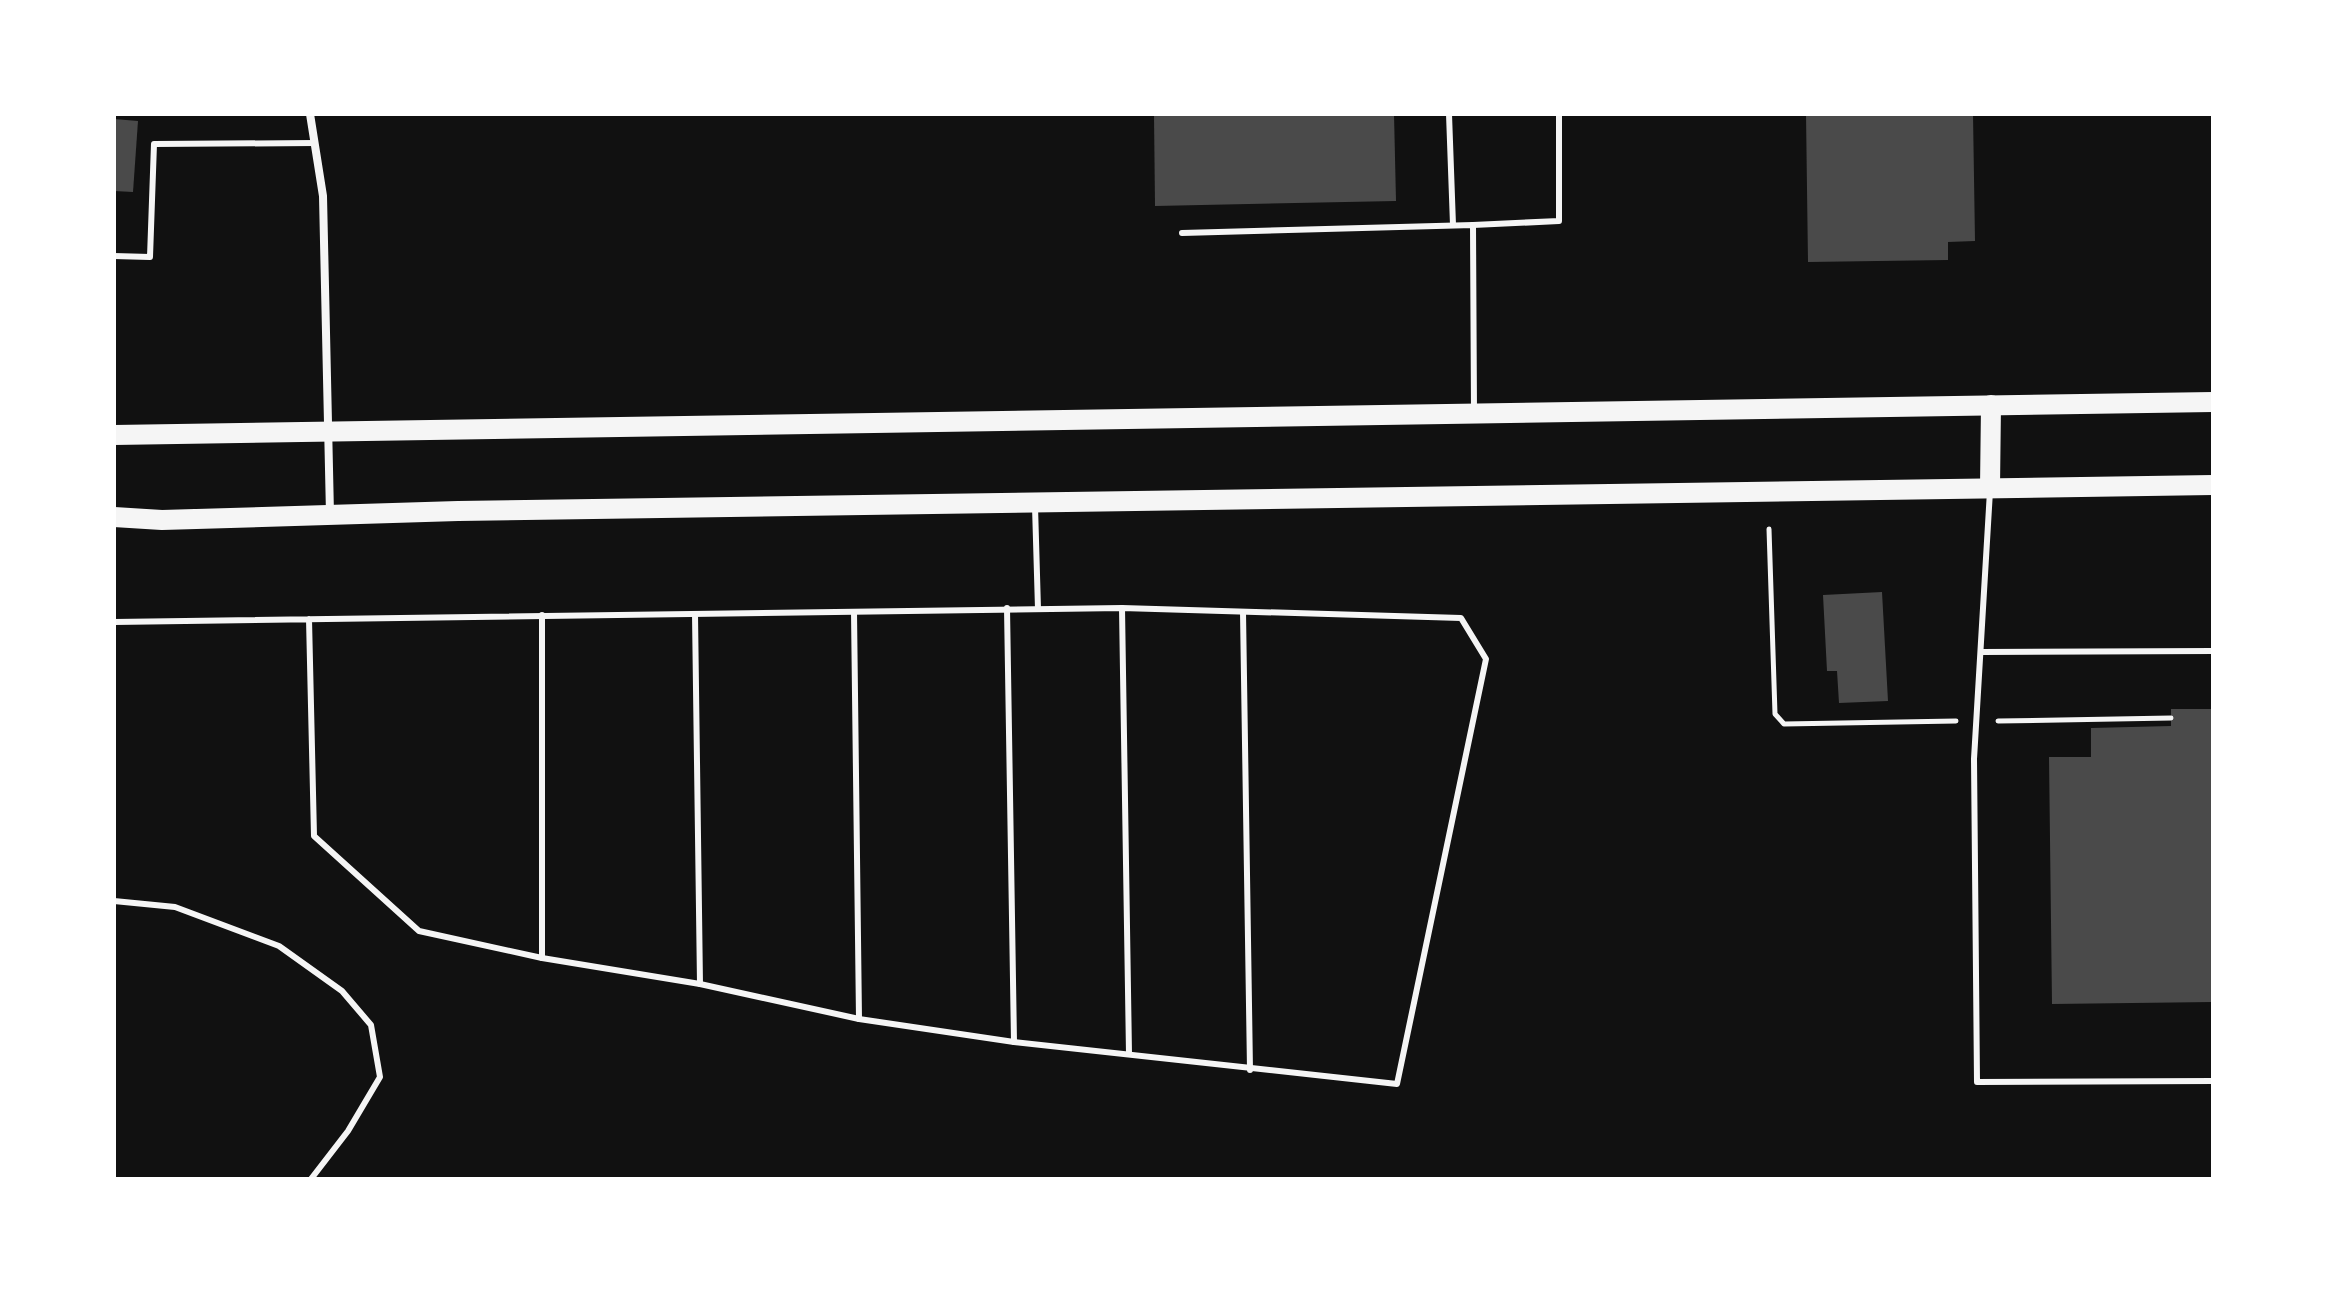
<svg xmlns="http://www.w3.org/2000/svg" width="2327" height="1293" font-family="'IBM Plex Sans',sans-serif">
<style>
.building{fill:#4a4a4a}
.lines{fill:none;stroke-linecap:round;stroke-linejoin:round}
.path{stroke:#f5f5f5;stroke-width:5}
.service{stroke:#f5f5f5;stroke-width:6}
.minor{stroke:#f5f5f5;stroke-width:8}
.primary{stroke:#f5f5f5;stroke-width:20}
</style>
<rect width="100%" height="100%" fill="#111"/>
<!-- building -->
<g class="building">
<path d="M1154,114h240l2,87 -241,5z"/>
<path d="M1806,114h167l2,127 -27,1v18l-140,2z"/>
<path d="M114,119l24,2 -5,71 -19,-1z"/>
<path d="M1882,592l6,109 -49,2 -2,-32h-10l-4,-76z"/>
<path d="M2171,709h42v293l-161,2 -3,-247h42v-29l80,-2z"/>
</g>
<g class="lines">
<!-- path -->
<g class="path">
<path d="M1769,529l6,185 9,10 172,-3"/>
<path d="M1998,721l173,-3"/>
</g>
<!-- service -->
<g class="service">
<path d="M1449,114l4,111"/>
<path d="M1473,225l86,-4v-107"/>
<path d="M1182,233l291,-8 1,187"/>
<path d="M114,256l36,1 4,-113 161,-1"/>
<path d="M1990,491l-16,268 3,323 236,-1"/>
<path d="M1035,506l3,103"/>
<path d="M1007,608l7,434"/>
<path d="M1122,608l7,446"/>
<path d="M854,612l5,407"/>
<path d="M1243,612l7,458"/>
<path d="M695,614l5,370"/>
<path d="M542,615v343"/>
<path d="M114,622l1008,-14 339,10 25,41 -89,425 -383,-42 -155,-23 -159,-35 -158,-26 -123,-27 -105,-95 -5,-217"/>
<path d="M1982,652l231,-1"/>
<path d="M114,901l61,6 104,39 63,45 29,34 9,52 -32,54 -37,48"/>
</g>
<!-- minor -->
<path class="minor" d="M310,114l13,82 7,318"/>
<!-- primary -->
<g class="primary">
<path d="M114,435l2099,-33"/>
<path d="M1990,487l1,-82"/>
<path d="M114,517l48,3 296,-9 1755,-26"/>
</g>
</g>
<!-- border -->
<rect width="2327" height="1293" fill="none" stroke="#ffffff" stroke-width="232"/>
</svg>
